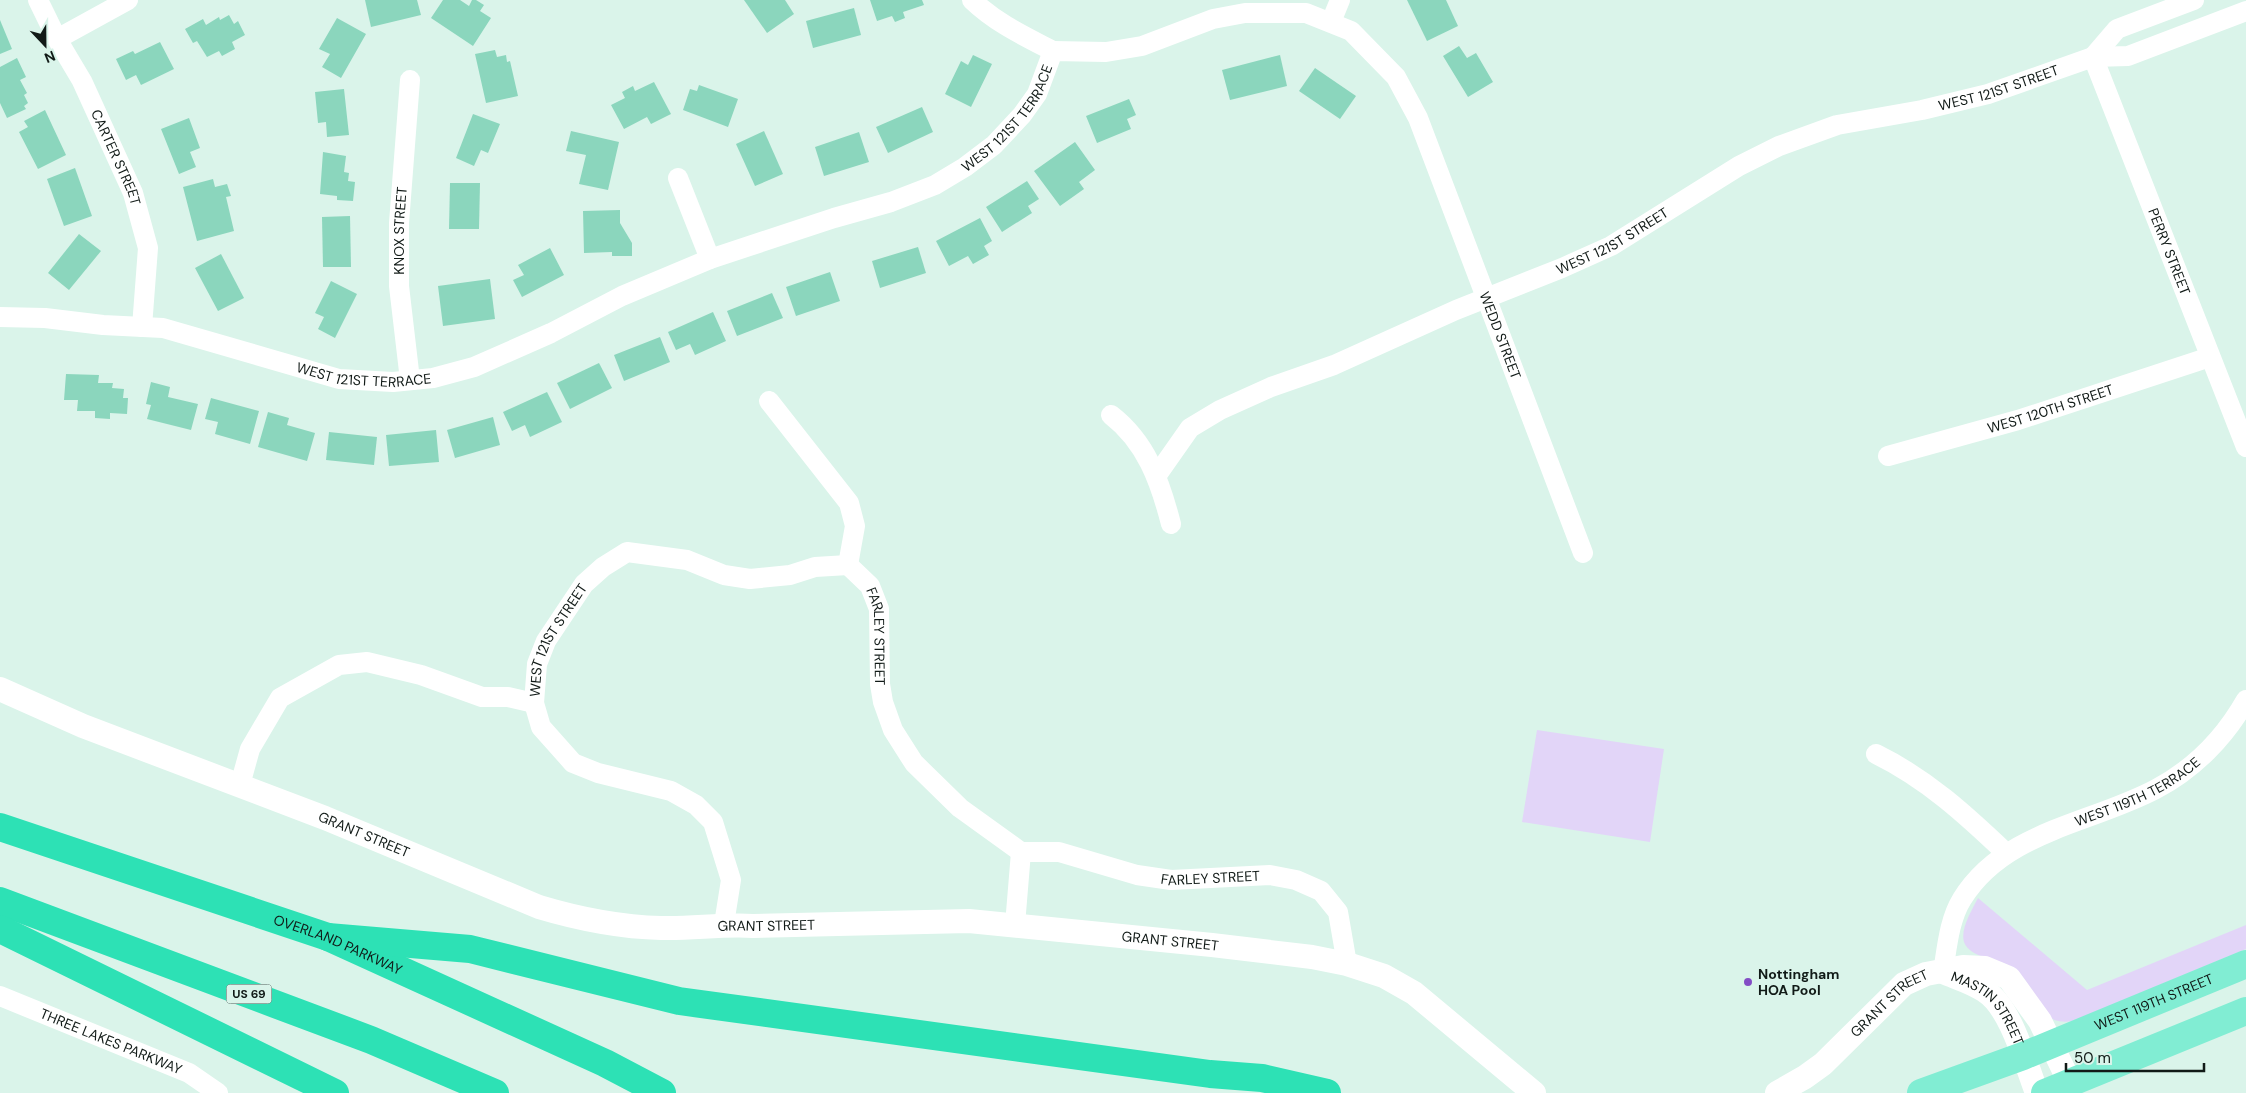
<svg xmlns="http://www.w3.org/2000/svg" width="2246" height="1093" font-family="'DM Sans',sans-serif">
<style>
.green{fill:#e2d5f8}
.building{fill:#8bd6bd}
.lines{fill:none;stroke-linecap:round;stroke-linejoin:round}
.minor{stroke:#fff;stroke-width:20}
.tertiary{stroke:#fff;stroke-width:24}
.primary{stroke:#81edd3;stroke-width:28}
.motorway{stroke:#2de1b5;stroke-width:28}
.poi-dot{fill:#834dc5;stroke:#daf4ea;stroke-width:2}
.labels{text-anchor:middle;stroke-width:4;stroke-linejoin:round;paint-order:stroke}
.shield{fill:#daf4ea;stroke:#4d5b56;stroke-width:1}
.shield-label{font-size:12px;font-weight:bold;fill:#111a17}
.street-label{font-size:14px;fill:#111a17;stroke:#daf4ea}
.poi-label{font-size:14px;font-weight:bold;fill:#111a17;stroke:#daf4ea;text-anchor:start}
</style>
<rect width="100%" height="100%" fill="#daf4ea"/>
<!-- green -->
<g class="green">
<path d="M1537,730l127,19 -14,93 -128,-20z"/>
<path d="M1978,898l109,92 159,-65v24l-173,72c-33,5 -32,-20 -48,-41 -3,-4 -9,-9 -14,-13 -12,-9 -41,-8 -47,-25 -4,-13 8,-32 14,-44z"/>
</g>
<!-- building -->
<g class="building">
<path d="M365,0h52l4,15 -50,12z"/>
<path d="M443,0h17l9,6 3,-6h4l8,5 -4,6 11,7 -18,28 -42,-28z"/>
<path d="M744,0h41l9,14 -27,19z"/>
<path d="M870,0h52l2,5 -21,7 2,6 -10,4 -3,-6 -15,5z"/>
<path d="M1407,0h39l12,26 -31,15z"/>
<path d="M854,8l7,27 -48,13 -7,-27z"/>
<path d="M229,15l5,9 4,-3 7,14 -13,7 3,7 -13,7 -3,-5 -12,6 -10,-16 -4,2 -8,-14 18,-10 3,6 13,-8 1,3z"/>
<path d="M337,18l29,16 -25,44 -19,-11 8,-13 -11,-5z"/>
<path d="M0,20l12,29 -12,5z"/>
<path d="M160,42l14,27 -33,16 -5,-10 -10,5 -10,-21 17,-8 2,3z"/>
<path d="M1459,46l8,12 9,-5 17,29 -25,15 -25,-41z"/>
<path d="M495,50l2,7 9,-2 1,7 3,-1 8,35 -32,7 -11,-49z"/>
<path d="M973,55l19,9 -21,43 -26,-13 16,-33 7,4z"/>
<path d="M1280,55l7,31 -57,14 -8,-30z"/>
<path d="M17,58l9,19 -6,3 7,13 -3,2 4,8 -4,3 2,3 -19,9 -7,-15v-36z"/>
<path d="M1315,68l41,28 -16,23 -41,-28z"/>
<path d="M654,82l17,32 -20,10 -4,-7 -23,12 -13,-24 14,-7 -3,-6 11,-6 2,5z"/>
<path d="M699,85l39,14 -10,28 -45,-17 7,-21 7,2z"/>
<path d="M344,89l5,46 -22,2 -1,-15 -8,1 -3,-31z"/>
<path d="M1129,99l7,16 -9,4 4,10 -34,14 -11,-27z"/>
<path d="M922,107l11,25 -45,21 -12,-26z"/>
<path d="M45,110l21,45 -28,14 -19,-37 9,-5 -4,-6z"/>
<path d="M473,114l27,10 -12,29 -7,-3 -7,16 -18,-8z"/>
<path d="M189,118l11,30 -10,4 6,15 -17,7 -18,-45z"/>
<path d="M571,131l48,11 -11,48 -29,-6 7,-29 -20,-4z"/>
<path d="M764,131l19,43 -28,12 -19,-42z"/>
<path d="M859,132l10,30 -45,14 -9,-29z"/>
<path d="M1075,142l20,28 -16,12 5,7 -24,17 -26,-35z"/>
<path d="M323,152l23,4 -2,16 5,1 -1,8 7,1 -2,19 -16,-1v-4l-17,-2z"/>
<path d="M75,168l17,48 -28,10 -17,-47z"/>
<path d="M213,179l2,8 12,-3 4,12 -5,1 8,34 -37,10 -14,-54z"/>
<path d="M1027,181l12,18 -11,7 4,7 -30,19 -16,-25z"/>
<path d="M450,183h30l-1,46h-30z"/>
<path d="M620,210v13l12,20v13h-20v-4l-28,1 -1,-42z"/>
<path d="M350,216l1,51h-28l-1,-50z"/>
<path d="M980,218l12,23 -8,5 5,9 -16,9 -5,-8 -19,10 -13,-25z"/>
<path d="M79,234l22,17 -32,39 -21,-17z"/>
<path d="M918,247l8,26 -46,15 -8,-27z"/>
<path d="M550,248l14,27 -42,22 -9,-17 11,-5 -6,-10z"/>
<path d="M221,254l23,44 -26,13 -23,-43z"/>
<path d="M830,272l10,29 -44,15 -10,-29z"/>
<path d="M490,279l5,40 -52,7 -5,-40z"/>
<path d="M331,281l26,13 -22,44 -17,-9 6,-12 -9,-4z"/>
<path d="M772,293l11,25 -46,18 -10,-25z"/>
<path d="M713,312l13,29 -31,14 -5,-11 -14,6 -8,-18z"/>
<path d="M660,337l10,25 -46,19 -10,-26z"/>
<path d="M599,363l13,25 -42,21 -13,-26z"/>
<path d="M66,374l33,1 -1,8h15l-1,5 12,1 -1,9h5l-1,16 -17,-1v6l-15,-1v-7h-18l1,-11h-14z"/>
<path d="M151,382l19,5 -2,10 30,7 -7,26 -44,-11 4,-14 -5,-1z"/>
<path d="M547,392l15,30 -32,15 -5,-12 -13,6 -9,-19z"/>
<path d="M211,398l48,13 -9,33 -35,-10 3,-12 -13,-3z"/>
<path d="M268,412l21,6 -2,7 28,8 -8,28 -49,-14z"/>
<path d="M493,417l7,28 -45,13 -8,-28z"/>
<path d="M436,430l3,32 -50,4 -3,-31z"/>
<path d="M329,432l48,5 -3,28 -48,-5z"/>
</g>
<g class="lines">
<!-- minor -->
<g class="minor">
<path id="s1" d="M38,0l19,39 25,42 51,112 15,55 -6,79"/>
<path d="M972,0c24,23 52,36 81,51"/>
<path d="M1331,22l9,-22"/>
<path d="M57,39l71,-39"/>
<path id="s2" d="M2093,57l153,390"/>
<path d="M2093,57l24,-28 77,-29"/>
<path d="M678,178l32,81"/>
<path id="s3" d="M0,317l45,1 58,7 60,3 176,51 54,3 40,-4 41,-11 77,-34 71,-37 88,-37 124,-41 57,-16 44,-17 30,-18 29,-22 28,-30 15,-21 16,-43 53,1 36,-6 71,-27 32,-6h61l45,18 45,46 22,41 165,435"/>
<path id="s4" d="M410,380l-11,-94v-63l11,-143"/>
<path d="M769,401l80,102 6,23 -7,39"/>
<path d="M1111,415c35,27 49,66 60,109"/>
<path id="s5" d="M1888,456l130,-36 192,-63"/>
<path id="s6" d="M1157,475l33,-47 30,-18 51,-23 63,-22 122,-55 106,-42 49,-22 128,-80 40,-20 58,-21 85,-15 66,-16 105,-37 35,-1 118,-45"/>
<path id="s7" d="M848,565l22,21 9,23 1,75 3,18 10,28 21,33 46,45 61,44h38l78,23 34,5 99,-5 26,5 25,11 17,21 9,52"/>
<path d="M1876,754c51,25 90,61 130,99"/>
<path d="M240,785l10,-36 30,-51 59,-33 28,-3 54,13 61,22h26l26,6"/>
<path id="s8" d="M724,924l7,-44 -18,-58 -17,-17 -25,-14 -73,-18 -25,-10 -32,-36 -7,-24 3,-39 9,-23 38,-57 19,-17 24,-15 60,8 37,15 26,4 40,-4 25,-8 33,-2"/>
<path d="M1015,925l6,-73"/>
<path id="s9" d="M1943,972c4,-24 6,-52 19,-73 42,-68 128,-75 194,-110 38,-20 69,-52 90,-89"/>
<path id="s10" d="M0,996l189,77 29,20"/>
</g>
<!-- tertiary -->
<g class="tertiary">
<path id="s11" d="M0,689l83,37 242,92 214,89c40,12 81,20 122,21 31,1 61,-4 92,-2l216,-5 243,24 100,12 35,7 37,12 30,17 120,100"/>
<path id="s12" d="M1943,972c14,6 29,10 42,19 26,16 41,74 52,102"/>
<path id="s13" d="M1777,1093l28,-16 18,-13 81,-80 22,-10 37,-7 22,1 24,10 31,43 30,62"/>
</g>
<!-- primary -->
<g class="primary">
<path id="s14" d="M1921,1093l102,-37 223,-92"/>
<path d="M2045,1093l201,-82"/>
</g>
<!-- motorway -->
<g class="motorway">
<path id="s15" d="M0,827l328,110 277,126 57,30"/>
<path d="M0,901l371,139 124,53"/>
<path d="M0,929l335,164"/>
<path d="M328,937l142,12 209,52 531,73 52,4 65,15"/>
</g>
</g>
<!-- markers -->
<circle class="poi-dot" cx="1748" cy="982" r="5"/>
<g class="labels">
<!-- shield labels -->
<rect class="shield" x="226.5" y="984.5" width="45" height="19" rx="4"/>
<g class="shield-label">
<text x="249" y="998">US 69</text>
</g>
<!-- street labels -->
<g class="street-label">
<text dy="5" stroke="none"><textPath href="#s6" startOffset="940">WEST 121ST STREET</textPath></text>
<text dy="5" stroke="none"><textPath href="#s3" startOffset="1081">WEST 121ST TERRACE</textPath></text>
<text dy="5" stroke="none"><textPath href="#s1" startOffset="176">CARTER STREET</textPath></text>
<text dy="5" stroke="none"><textPath href="#s4" startOffset="150">KNOX STREET</textPath></text>
<text dy="5" stroke="none"><textPath href="#s6" startOffset="520">WEST 121ST STREET</textPath></text>
<text dy="5" stroke="none"><textPath href="#s2" startOffset="209">PERRY STREET</textPath></text>
<text dy="5" stroke="none"><textPath href="#s3" startOffset="1815">WEDD STREET</textPath></text>
<text dy="5" stroke="none"><textPath href="#s3" startOffset="371">WEST 121ST TERRACE</textPath></text>
<text dy="5" stroke="none"><textPath href="#s5" startOffset="169">WEST 120TH STREET</textPath></text>
<text dy="5" stroke="none"><textPath href="#s7" startOffset="82">FARLEY STREET</textPath></text>
<text dy="5" stroke="none"><textPath href="#s8" startOffset="402">WEST 121ST STREET</textPath></text>
<text dy="5" stroke="none"><textPath href="#s9" startOffset="285">WEST 119TH TERRACE</textPath></text>
<text dy="5" stroke="none"><textPath href="#s11" startOffset="392">GRANT STREET</textPath></text>
<text dy="5" stroke="none"><textPath href="#s7" startOffset="550">FARLEY STREET</textPath></text>
<text dy="5" stroke="none"><textPath href="#s11" startOffset="811">GRANT STREET</textPath></text>
<text dy="5" stroke="none"><textPath href="#s11" startOffset="1216">GRANT STREET</textPath></text>
<text dy="5" stroke="none"><textPath href="#s15" startOffset="358">OVERLAND PARKWAY</textPath></text>
<text dy="5" stroke="none"><textPath href="#s14" startOffset="250">WEST 119TH STREET</textPath></text>
<text dy="5" stroke="none"><textPath href="#s13" startOffset="145">GRANT STREET</textPath></text>
<text dy="5" stroke="none"><textPath href="#s12" startOffset="60">MASTIN STREET</textPath></text>
<text dy="5" stroke="none"><textPath href="#s10" startOffset="120">THREE LAKES PARKWAY</textPath></text>
</g>
<!-- poi labels -->
<g class="poi-label">
<text x="1758" y="979">Nottingham<tspan x="1758" dy="16">HOA Pool</tspan></text>
</g>
</g>
<!-- north arrow -->
<g transform="translate(45 45) rotate(158)" stroke="#daf4ea" stroke-width="4" paint-order="stroke">
<path d="M0-4L9 19L0 12L-9 19Z" fill="#111a17"/>
<text y="-8" font-size="14" font-weight="bold" text-anchor="middle" fill="#111a17">N</text>
</g>
<!-- scale -->
<path d="M2066 1063v8h138v-8" fill="none" stroke="#111a17" stroke-width="2.5"/>
<text x="2074" y="1063" font-size="15" fill="#111a17" stroke="#daf4ea" stroke-width="4" paint-order="stroke">50 m</text>
</svg>
